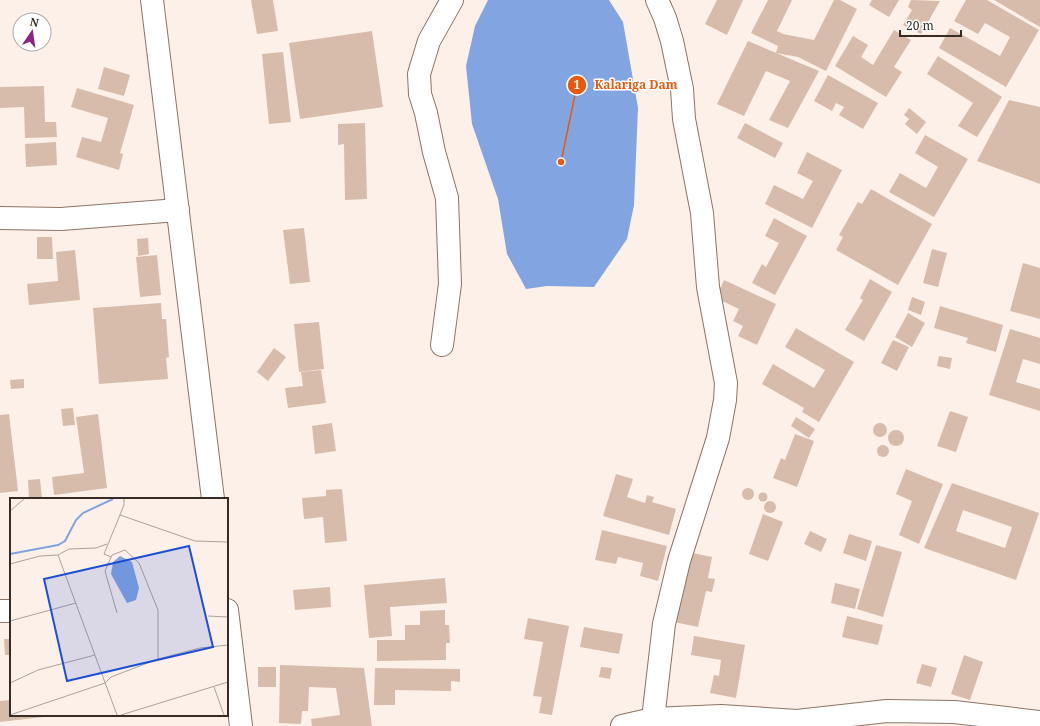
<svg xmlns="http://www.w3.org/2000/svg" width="1040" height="726" font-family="'Noto Serif',serif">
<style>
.water{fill:#82a4e0}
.building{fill:#d8bcab;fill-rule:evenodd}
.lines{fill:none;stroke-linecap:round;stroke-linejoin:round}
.minor-casing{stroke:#8d7463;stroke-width:24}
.minor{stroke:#fff;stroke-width:22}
.inset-river{fill:none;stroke:#82a4e0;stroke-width:2}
.inset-road{fill:none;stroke:#ada29b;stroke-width:1}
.view{fill:#1d4ed8;fill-opacity:0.15;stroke:#1d4ed8;stroke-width:2}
.inset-edge{fill:none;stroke:#372c25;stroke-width:2}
.leader{fill:none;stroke:#e8590c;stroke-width:1.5}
.callout-dot{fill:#e8590c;stroke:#fff;stroke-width:1.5}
.mark-label{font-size:12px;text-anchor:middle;font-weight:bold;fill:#fff}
.callout-label{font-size:12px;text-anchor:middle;font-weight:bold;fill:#e8590c;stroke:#fff;stroke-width:3;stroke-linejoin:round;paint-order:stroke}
</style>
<rect width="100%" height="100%" fill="#fcf0e9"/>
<!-- water -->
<path class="water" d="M488,0h121l14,22 15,86 -4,97 -7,34 -33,48 -47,-1 -21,3 -19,-35 -9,-55 -26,-75 -6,-58 9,-40z"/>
<!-- building -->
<g class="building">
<path d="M251,0h22l5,31 -21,3z"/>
<path d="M717,0h26l-16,35 -22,-11z"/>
<path d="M768,0h24l-15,31 6,3 31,6 20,-40h6l17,9 -31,62 -28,-14 -22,-4 2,-7 -27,-13z"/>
<path d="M872,0h27l-10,17 -20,-12z"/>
<path d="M911,0l29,1 -19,33 -18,-9 9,-15 -4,-3z"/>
<path d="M966,0h21l52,30 -33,57 -67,-39 11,-20 50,28 10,-19 -25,-14 -7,11 -24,-13z"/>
<path d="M994,0h46v27z"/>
<path d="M894,30l17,10 -17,27 8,5 -16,25 -51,-31 18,-30 15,9 -7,12 12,8z"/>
<path d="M372,31l11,76 -83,12 -11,-76z"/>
<path d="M748,41l71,30 -31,57 -19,-8 21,-39 -24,-10 -22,45 -27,-12z"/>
<path d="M283,52l8,70 -22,2 -7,-70z"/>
<path d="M938,56l64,41 -25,40 -19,-11 15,-23 -46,-29z"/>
<path d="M104,67l26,8 -6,21 -26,-7z"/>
<path d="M828,75l50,28 -15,26 -24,-14 5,-8 -8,-4 -4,8 -18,-10z"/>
<path d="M44,86l1,36h11l1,15 -32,1 -1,-31 -24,1v-21z"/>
<path d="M77,88l57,17 -14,48 3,1 -4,16 -43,-13 6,-20 19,5 7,-24 -37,-11z"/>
<path d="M1009,100l31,7v77l-63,-23z"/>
<path d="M909,108l17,14 -9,12 -12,-10 4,-5 -5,-4z"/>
<path d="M365,123l2,76 -22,1 -1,-56 -6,1v-21z"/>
<path d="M745,123l38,20 -8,15 -38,-20z"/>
<path d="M925,135l43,24 -34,58 -45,-25 11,-19 26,15 12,-21 -23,-14z"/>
<path d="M56,142l1,23 -31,2 -1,-23z"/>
<path d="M807,152l35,18 -30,58 -47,-24 9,-19 29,14 10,-18 -16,-8z"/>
<path d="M871,189l61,35 -34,61 -62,-35 7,-13 -4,-2 19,-33 4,2z"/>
<path d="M774,218l33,18 -32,59 -23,-12 10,-19 4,3 13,-24 -14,-7z"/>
<path d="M304,228l6,54 -20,2 -7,-54z"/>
<path d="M37,237h15l1,22h-16z"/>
<path d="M148,238l1,16 -11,2 -1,-17z"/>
<path d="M932,249l15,4 -9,34 -15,-4z"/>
<path d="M75,250l5,50 -51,5 -2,-21 31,-3 -2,-29z"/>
<path d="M157,255l4,40 -21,2 -4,-40z"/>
<path d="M1023,263l17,5v51l-30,-8z"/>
<path d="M870,279l22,13 -28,49 -19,-11 18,-30 -3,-2z"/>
<path d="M724,280l52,24 -19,41 -19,-9 5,-10 -10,-5 6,-12 -23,-11z"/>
<path d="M912,297l13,5 -4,13 -13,-5z"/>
<path d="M161,303l1,16h4l3,38 -3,1 2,21 -69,5 -6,-76z"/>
<path d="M940,306l63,19 -7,27 -30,-9 2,-5 -34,-10z"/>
<path d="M908,313l17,10 -13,24 -17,-10z"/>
<path d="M319,322l5,47 -25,3 -5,-48z"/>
<path d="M796,328l58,34 -35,60 -17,-10 2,-4 -42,-24 11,-20 41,24 11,-18 -40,-23z"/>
<path d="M1010,329l30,9v26l-17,-5 -7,23 24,7v22l-51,-16z"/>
<path d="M893,340l16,7 -12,24 -16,-8z"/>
<path d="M274,348l12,9 -18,24 -11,-9z"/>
<path d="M939,356l13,2 -2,11 -13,-3z"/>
<path d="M321,370l5,33 -38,5 -3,-20 18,-2 -2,-14z"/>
<path d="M24,379v9l-13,1 -1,-9z"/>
<path d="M73,408l2,17 -12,1 -2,-17z"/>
<path d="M950,411l18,6 -12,35 -19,-6z"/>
<path d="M9,414l9,77 -18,2v-78z"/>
<path d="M98,414l9,74 -53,7 -2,-18 32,-4 -8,-56z"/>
<path d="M796,417l19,12 -6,9 -18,-12z"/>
<path d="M332,423l4,28 -21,3 -3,-28z"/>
<circle cx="880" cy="430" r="7"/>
<circle cx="896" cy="438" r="8"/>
<path d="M795,434l19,7 -17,46 -24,-9 8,-20 4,2z"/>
<circle cx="883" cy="451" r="6"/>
<path d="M906,469l37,15 -24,60 -20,-9 13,-34 -16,-7z"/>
<path d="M616,474l17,5 -6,18 18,6 2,-8 7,2 -2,5 24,7 -7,26 -66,-19z"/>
<path d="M40,479l2,19 -13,1 -1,-19z"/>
<path d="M952,483l87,30 -23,67 -92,-32zM963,510l49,17 -7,21 -49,-17z"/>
<circle cx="748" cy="494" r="6"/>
<path d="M342,489l5,52 -22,2 -2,-26 -19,2 -2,-21 24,-2v-6z"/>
<circle cx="763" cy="497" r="4.5"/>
<circle cx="770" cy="507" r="6"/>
<path d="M763,514l20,8 -15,39 -19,-7z"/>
<path d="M602,530l65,16 -9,35 -18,-5 3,-13 -25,-6 -2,7 -21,-4z"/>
<path d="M810,531l17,8 -6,13 -17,-8z"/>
<path d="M849,534l23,7 -6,20 -23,-8z"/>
<path d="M876,545l26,7 -19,65 -26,-8z"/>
<path d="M688,552l24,5 -4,21 7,1 -3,13 -6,-1 -8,36 -24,-5z"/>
<path d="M445,578l2,25 -57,4 2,29 -23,2 -5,-53z"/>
<path d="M835,583l25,6 -5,20 -24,-6z"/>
<path d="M330,587l1,20 -36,3 -2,-20z"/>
<path d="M445,610v15h4l1,18h-4v17l-69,1v-21h28v-15h15v-14z"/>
<path d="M847,616l36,9 -5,20 -36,-8z"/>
<path d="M528,618l41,8 -17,89 -13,-2 3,-16 -9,-1 10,-54 -19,-3z"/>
<path d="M584,627l39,7 -4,20 -39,-7z"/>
<path d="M694,636l51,9 -9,53 -26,-5 4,-18 5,1 2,-16 -30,-5z"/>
<path d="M4,639h7v16h-6z"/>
<path d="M964,655l19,7 -13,38 -19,-6z"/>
<path d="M922,664l15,4 -6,19 -15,-4z"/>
<path d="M280,665l84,3 8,58h-60l-1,-7 29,-4 -4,-27 -27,-1 -1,24h-6l-1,13 -22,-1z"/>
<rect x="258" y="667" width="18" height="20"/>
<path d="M601,667l11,1 -2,11 -11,-2z"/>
<path d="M375,668l85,1v13l-9,-1v10l-56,-1v15h-21z"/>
<path d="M11,700v15l41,1 -52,6v-21z"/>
</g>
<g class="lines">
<!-- minor casing -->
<g class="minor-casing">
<g id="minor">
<path d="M152,0l61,499"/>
<path d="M0,218l61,1 117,-9"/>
<path d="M442,345l8,-61 -3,-86 -13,-46 -8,-39 -6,-19 -1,-20 10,-33 23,-41"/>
<path d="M227,610l14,116"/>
<path d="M0,611h11"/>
<path d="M653,719l11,-95 15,-63 39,-123 7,-38 1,-17 -18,-96 -6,-74 -18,-94 -2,-30 -10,-48 -7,-23 -8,-18"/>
<path d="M622,726l31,-7 68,-3 76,5 90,-10 67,1 86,10"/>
</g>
</g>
<!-- minor -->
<use href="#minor" class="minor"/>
</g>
<!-- overview -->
<g transform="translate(10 498)">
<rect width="218" height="218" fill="#fcf0e9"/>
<path d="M110,58l12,6 7,26 -3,12 -9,3 -16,-29 2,-12z" fill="#82a4e0"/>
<path class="inset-river" d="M0,56l48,-9 7,-4 11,-21 7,-7 30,-14"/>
<path class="inset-road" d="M0,13l14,-12M110,17l75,26 33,1M48,57l59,160M101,59l-7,-3 20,-49v-6M0,66l30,-8 18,-1 11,-6 27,-1 11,-4M107,115l-12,-42 7,-16 13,-5 14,13 19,47v49M198,118l20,1M0,123l66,-18M0,185l28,-13 57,-15M204,189l10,28M0,217l95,-32 6,-6 47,-18 42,-11 28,-3M111,217l107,-33"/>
<path class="view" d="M179,48l24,101 -146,34 -23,-102z"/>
<rect width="218" height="218" class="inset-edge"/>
</g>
<!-- callouts -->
<path class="leader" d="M561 162L577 85"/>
<g class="callout-dot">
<circle cx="561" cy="162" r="4"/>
<circle cx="577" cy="85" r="10"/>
</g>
<g class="mark-label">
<text x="577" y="89">1</text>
</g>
<g class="callout-label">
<text x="636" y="89">Kalariga Dam</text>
</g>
<!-- north arrow -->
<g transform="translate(32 32) rotate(13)"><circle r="19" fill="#ffffff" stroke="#afaba8"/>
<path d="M0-3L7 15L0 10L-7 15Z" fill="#8b2288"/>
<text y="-6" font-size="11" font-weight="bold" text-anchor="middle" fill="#372c25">N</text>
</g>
<!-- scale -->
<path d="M900 30v6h61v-6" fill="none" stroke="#372c25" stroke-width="2"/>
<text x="906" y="30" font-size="12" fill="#372c25" stroke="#ffffff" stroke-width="3" paint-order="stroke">20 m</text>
</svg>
